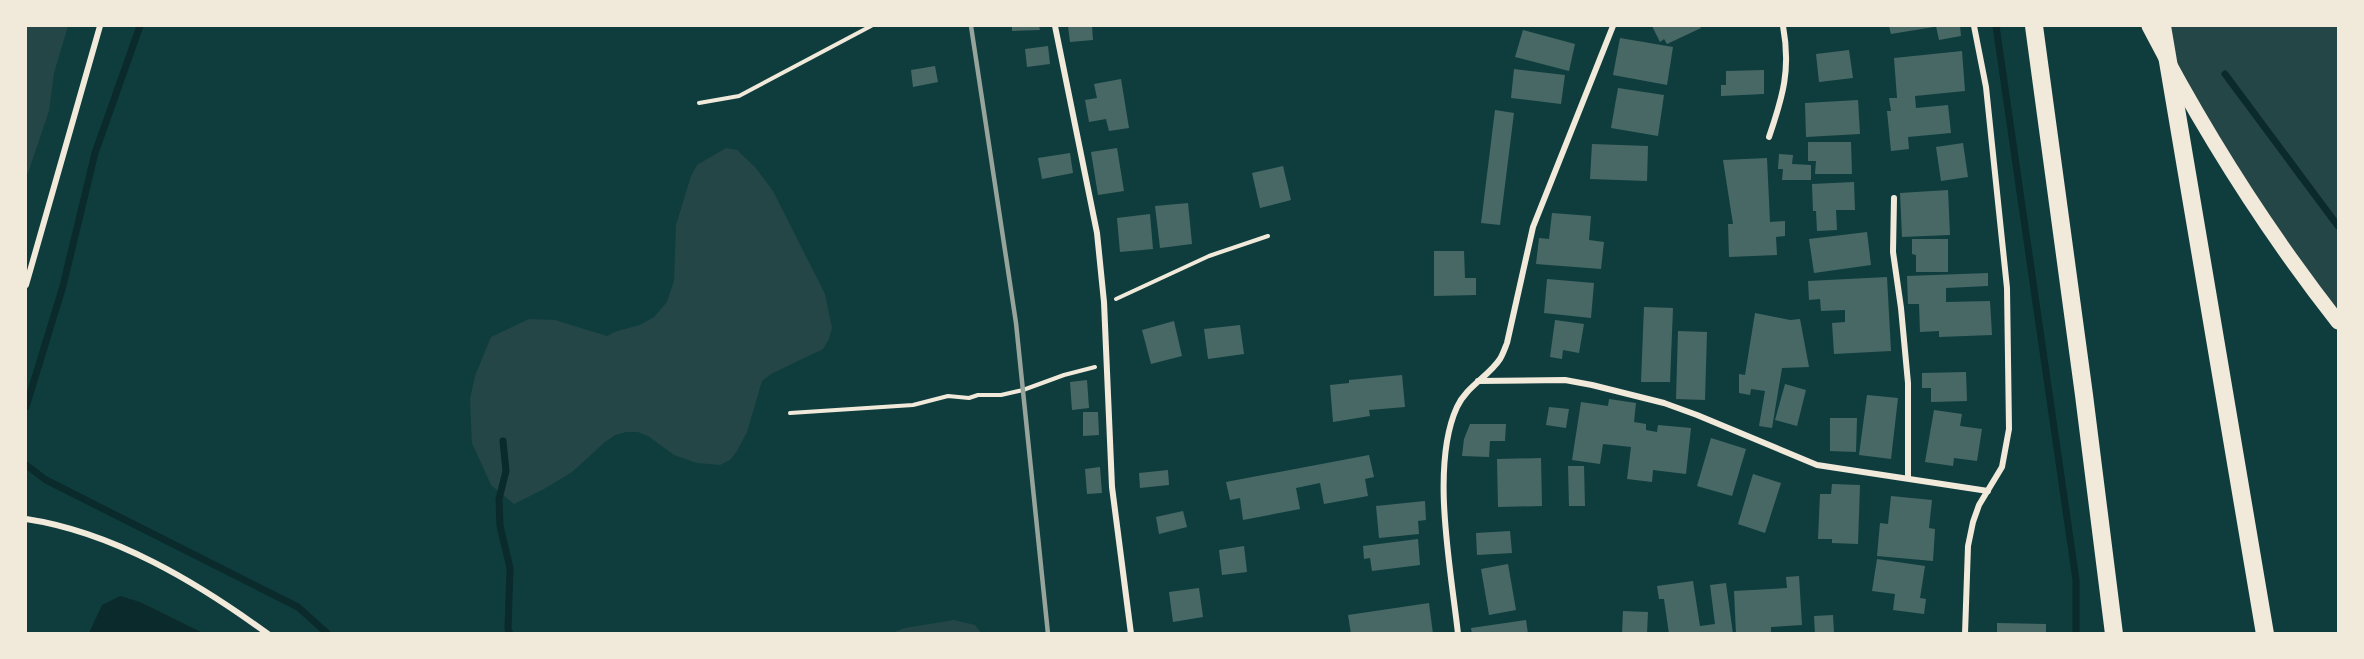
<svg xmlns="http://www.w3.org/2000/svg" width="2364" height="659" font-family="'Noto Serif',serif">
<style>
.green{fill:#244646}
.water{fill:#0a2a2b}
.lines{fill:none;stroke-linecap:round;stroke-linejoin:round}
.stream{stroke:#0a2a2b;stroke-width:7}
.building{fill:#486865}
.path{stroke:#f1e9da;stroke-width:4}
.minor{stroke:#f1e9da;stroke-width:6}
.primary{stroke:#f1e9da;stroke-width:15}
.motorway{stroke:#f1e9da;stroke-width:18}
.rail{stroke:#97a49c;stroke-width:4.5}
</style>
<rect width="100%" height="100%" fill="#0f3d3e"/>
<!-- green -->
<g class="green">
<path d="M26,26h42l-14,47 -5,38 -21,62 -2,1z"/>
<path d="M2149,26h189v296l-30,-38z"/>
<path d="M726,148l11,2 18,17 18,24 52,103 7,34 -3,11 -6,10 -52,25 -9,7 -15,51 -10,19 -7,9 -10,5 -23,-2 -23,-8 -26,-19 -10,-4h-12l-11,3 -10,7 -33,30 -28,17 -30,15 -23,-19 -19,-42 -2,-44 5,-23 16,-39 38,-18 26,1 52,16 10,-5 23,-6 14,-8 13,-15 7,-21 2,-56 15,-49 6,-11z"/>
<path d="M954,620l21,5 6,8h-89l13,-5z"/>
</g>
<!-- water -->
<path class="water" d="M120,596l20,6 63,31h-114l13,-28z"/>
<g class="lines">
<!-- stream -->
<g class="stream">
<path d="M1996,26l80,554v54"/>
<path d="M2225,74l113,152"/>
<path d="M26,407l37,-121 32,-133 45,-127"/>
<path d="M503,441l3,30 -7,28 1,27 10,42 -2,61 2,5"/>
<path d="M26,465l20,15 252,127 30,27"/>
</g>
</g>
<!-- building -->
<g class="building">
<path d="M1012,26h27l1,4 -28,1z"/>
<path d="M1068,26h24l1,14 -23,2z"/>
<path d="M1652,26h48l1,2 -34,16 -3,-5 -4,3z"/>
<path d="M1889,26h45v1l-43,7z"/>
<path d="M1936,26h24l1,10 -22,4z"/>
<path d="M1523,30l52,14 -6,27 -54,-14z"/>
<path d="M1620,38l53,9 -6,38 -54,-10z"/>
<path d="M1048,46l2,18 -23,3 -2,-18z"/>
<path d="M1849,50l4,28 -34,4 -3,-28z"/>
<path d="M1962,51l3,40 -50,5 1,12 32,-3 3,28 -43,4 1,12 -18,2 -4,-40h4l-2,-13h8l-3,-40z"/>
<path d="M935,66l3,16 -25,5 -2,-17z"/>
<path d="M1514,69l51,6 -4,29 -50,-6z"/>
<path d="M1764,70v24l-43,2v-11h5v-14z"/>
<path d="M1121,79l8,49 -20,3 -3,-12 -17,3 -4,-22 12,-2 -3,-14z"/>
<path d="M1618,88l46,7 -6,41 -47,-8z"/>
<path d="M1858,100l2,34 -54,3 -1,-34z"/>
<path d="M1495,110l19,3 -14,112 -19,-2z"/>
<path d="M1808,142h43l1,32h-37l1,-13h-8z"/>
<path d="M1963,143l5,34 -27,4 -5,-34z"/>
<path d="M1592,144l56,2 -1,35 -57,-2z"/>
<path d="M1117,148l7,43 -26,4 -7,-43z"/>
<path d="M1070,153l3,20 -31,6 -4,-21z"/>
<path d="M1779,154l14,1 -1,9 19,1v15h-29l1,-11h-5z"/>
<path d="M1767,158l3,64 15,-1v15l-9,1 1,18 -48,2 -1,-33h5l-10,-64z"/>
<path d="M1283,166l8,34 -31,8 -8,-35z"/>
<path d="M1854,182l1,28h-19l1,20 -20,1 -1,-20h-3l-1,-27z"/>
<path d="M1948,190l2,45 -48,2 -2,-44z"/>
<path d="M1188,203l4,41 -32,4 -5,-42z"/>
<path d="M1552,213l39,3 -2,24 15,2 -3,27 -65,-5 3,-26 10,1z"/>
<path d="M1150,214l3,35 -33,3 -3,-34z"/>
<path d="M1867,232l4,33 -57,8 -5,-34z"/>
<path d="M1912,239h36v33h-32v-17l-4,-1z"/>
<path d="M1434,251h30l1,27h11v17l-42,1z"/>
<path d="M1988,273v13l-42,2v14l44,-1 2,34 -53,2v-6l-19,1 -1,-28h-11l-1,-28z"/>
<path d="M1887,277l4,74 -57,3 -2,-31 13,-1v-12l-24,1 -1,-12 -11,1 -1,-19z"/>
<path d="M1547,279l47,4 -3,35 -47,-5z"/>
<path d="M1644,307l29,1 -3,74h-29z"/>
<path d="M1755,313l35,7 10,-1 9,48 -27,1 -10,60 -13,-2 6,-35 -14,-2 -1,6 -11,-2v-19l6,1z"/>
<path d="M1555,320l29,4 -5,29 -16,-3 -1,9 -12,-2z"/>
<path d="M1174,321l8,35 -31,8 -9,-34z"/>
<path d="M1240,325l4,29 -36,5 -4,-30z"/>
<path d="M1678,331l29,1 -2,68 -29,-1z"/>
<path d="M1966,372l1,29 -36,1v-14h-9v-15z"/>
<path d="M1402,375l3,32 -36,3 1,6 -37,6 -3,-37 19,-2v-3z"/>
<path d="M1087,380l2,28 -17,2 -2,-28z"/>
<path d="M1785,384l21,6 -9,36 -22,-6z"/>
<path d="M1867,395l31,3 -7,61 -32,-4z"/>
<path d="M1609,399l27,4 -2,19 12,2v6l11,2 1,-7 33,3 -5,46 -33,-4 -1,12 -25,-3 4,-32 -28,-3 -3,20 -28,-4 9,-58 27,4z"/>
<path d="M1549,407l20,2 -3,19 -20,-3z"/>
<path d="M1934,410l28,4 -2,12 22,3 -5,32 -23,-3 -1,8 -28,-4z"/>
<path d="M1083,412h15l1,23 -16,1z"/>
<path d="M1830,418h27l-1,34 -26,-1z"/>
<path d="M1470,424h36l-1,17h-15l-1,16 -27,-1 2,-17z"/>
<path d="M1711,438l35,11 -14,47 -35,-10z"/>
<path d="M1369,455l5,22 -9,2 3,17 -44,8 -4,-21 -24,5 4,21 -57,11 -3,-22 -10,2 -4,-18z"/>
<path d="M1541,458l1,48 -44,1 -1,-48z"/>
<path d="M1568,466h16l1,40h-16z"/>
<path d="M1100,467l2,26 -15,1 -2,-25z"/>
<path d="M1168,470l1,15 -29,3 -1,-15z"/>
<path d="M1753,474l28,9 -16,50 -27,-9z"/>
<path d="M1832,484l28,1 -2,59 -26,-1v-4h-14l2,-45h11z"/>
<path d="M1891,496l41,4 -3,28 6,1 -2,32 -56,-5 3,-33 8,1z"/>
<path d="M1425,501l1,19 -8,1 1,13 -40,4 -3,-32z"/>
<path d="M1183,511l4,16 -28,7 -3,-17z"/>
<path d="M1510,531l2,22 -35,2 -1,-22z"/>
<path d="M1418,539l2,26 -48,6 -2,-13 -6,1 -1,-13z"/>
<path d="M1244,546l3,26 -25,3 -3,-25z"/>
<path d="M1877,559l48,7 -5,32 6,1 -2,15 -31,-4 2,-16 -23,-3z"/>
<path d="M1508,564l8,46 -27,5 -8,-46z"/>
<path d="M1799,576l3,49 -31,2v7h-35l-2,-43 53,-3 -1,-11z"/>
<path d="M1693,581l7,45 15,-2 -5,-39 16,-2 7,51h-64l-5,-35h-5l-2,-13z"/>
<path d="M1199,588l4,29 -30,5 -4,-30z"/>
<path d="M1429,603l4,31h-82l-3,-19z"/>
<path d="M1623,611l25,1 -1,22h-25z"/>
<path d="M1833,615l1,18 -19,1 -1,-18z"/>
<path d="M1526,620l2,14h-56l-1,-6z"/>
<path d="M1997,623l49,1v10h-49z"/>
</g>
<g class="lines">
<!-- path -->
<g class="path">
<path d="M699,103l40,-7 132,-70"/>
<path d="M1116,299l93,-43 59,-20"/>
<path d="M790,413l123,-8 35,-9 21,2 9,-3h23l22,-5 41,-15 31,-8"/>
</g>
<!-- minor -->
<g class="minor">
<path d="M1055,26l42,207 7,69 8,185 19,147"/>
<path d="M1769,137c14,-41 22,-68 14,-111"/>
<path d="M1894,198l-1,54 8,56 7,75v95"/>
<path d="M26,285l74,-259"/>
<path d="M1478,381l87,-1 27,5 72,18 33,12 120,50 171,26"/>
<path d="M26,519c87,13 171,63 242,115"/>
<path d="M1458,634c-7,-65 -28,-168 -1,-227 9,-20 31,-30 43,-48 3,-5 5,-11 7,-16l26,-116 80,-201"/>
<path d="M1965,634l3,-88 5,-24 6,-17 23,-38 7,-38 -2,-141 -21,-201 -12,-61"/>
</g>
<!-- primary -->
<path class="primary" d="M2149,26c54,104 117,204 189,296"/>
<!-- motorway -->
<g class="motorway">
<path d="M2034,26l50,369 30,239"/>
<path d="M2162,26l103,608"/>
</g>
<!-- rail -->
<path class="rail" d="M971,26l45,297 32,311"/>
</g>
<!-- border -->
<rect width="2364" height="659" fill="none" stroke="#f1e9da" stroke-width="54"/>
</svg>
